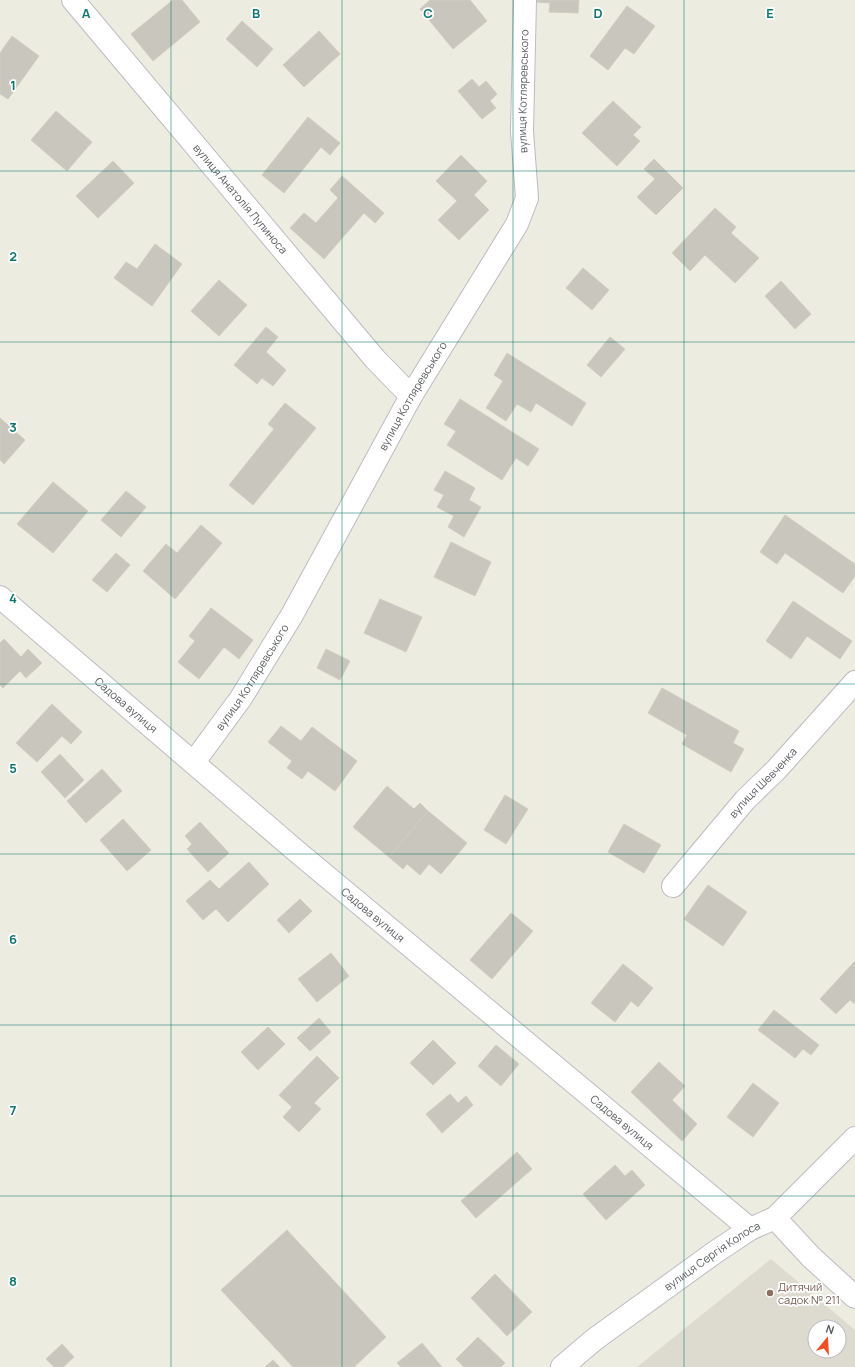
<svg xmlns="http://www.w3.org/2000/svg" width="855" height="1367" font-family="Manrope,sans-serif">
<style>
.education{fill:#dddbcf;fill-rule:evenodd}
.building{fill:#c8c6bd;stroke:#d1cebe}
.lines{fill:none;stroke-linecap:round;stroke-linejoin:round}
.street-casing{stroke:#bbbcc3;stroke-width:24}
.secondary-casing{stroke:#bbbdc5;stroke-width:24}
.street{stroke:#fff;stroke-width:22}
.secondary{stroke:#fff;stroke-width:22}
.grid{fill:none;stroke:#0f766e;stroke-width:1;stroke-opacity:0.55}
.education-dot{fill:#8d6e63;stroke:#fff;stroke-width:1.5}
.labels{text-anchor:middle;stroke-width:3.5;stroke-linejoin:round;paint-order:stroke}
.street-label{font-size:11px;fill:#595b62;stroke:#fff}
.education-label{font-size:11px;fill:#785e54;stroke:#fff;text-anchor:start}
.grid-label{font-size:13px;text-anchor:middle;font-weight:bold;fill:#0f766e;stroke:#fff;stroke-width:3.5;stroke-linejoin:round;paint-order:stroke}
</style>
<rect width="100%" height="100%" fill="#edece0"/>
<!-- education -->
<path class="education" d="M771,1259l84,71v37h-218zM815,1327h24v24h-24z"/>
<!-- building -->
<g class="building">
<path d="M173,0h9l18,22 -47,39 -22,-27z"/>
<path d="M430,0h40l17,21 -34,28 -33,-40z"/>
<path d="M536,0h43l-1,13 -29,-1 1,-9 -14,-1z"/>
<path d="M627,6l28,20 -21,28 -9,-6 -17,22 -18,-14z"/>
<path d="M242,21l31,28 -16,18 -31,-28z"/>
<path d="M319,31l21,23 -36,33 -21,-22z"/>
<path d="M12,36l27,20 -31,43 -8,-5v-41z"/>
<path d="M472,79l7,8 7,-6 11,13 -7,7 6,7 -14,11 -24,-28z"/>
<path d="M613,101l28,26 -8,8 7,6 -23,25 -35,-33z"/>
<path d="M56,111l36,31 -25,29 -36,-31z"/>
<path d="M308,117l32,26 -10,12 -9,-8 -37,46 -22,-18z"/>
<path d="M461,155l26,26 -13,14 15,15 -30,30 -21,-20 19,-19 -21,-20z"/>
<path d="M654,159l29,29 -27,27 -19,-18 18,-18 -11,-10z"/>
<path d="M113,161l21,22 -36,35 -22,-22z"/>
<path d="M342,176l42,37 -9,10 -11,-10 -40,46 -34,-31 14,-15 12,10 22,-25 -8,-8z"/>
<path d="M715,208l21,19 -5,6 28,25 -24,25 -30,-28 -15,16 -18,-18z"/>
<path d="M155,244l27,20 -30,42 -38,-28 12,-16 11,7z"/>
<path d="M583,268l26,22 -17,20 -26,-22z"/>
<path d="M219,280l28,25 -28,31 -28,-25z"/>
<path d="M781,281l30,33 -16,15 -30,-33z"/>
<path d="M266,327l12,10 -12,15 20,18 -13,16 -11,-8 -5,6 -23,-19z"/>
<path d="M610,337l15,12 -24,28 -14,-12z"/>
<path d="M507,353l79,50 -14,23 -36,-23 -5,9 -14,-8 -11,17 -20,-13 17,-27 -9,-6z"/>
<path d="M460,399l79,50 -11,17 -12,-8 -14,22 -55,-35 9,-14 -12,-7z"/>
<path d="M285,403l31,25 -63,77 -24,-20 45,-56 -6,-5z"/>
<path d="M0,418l25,22 -21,24 -4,-4z"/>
<path d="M445,471l30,17 -6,12 12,7 -17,30 -16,-10 6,-11 -17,-9 7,-12 -10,-5z"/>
<path d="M53,482l35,29 -35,42 -36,-29z"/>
<path d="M126,491l20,16 -25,30 -20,-17z"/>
<path d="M785,515l70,49v12l-12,17 -58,-40 -8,11 -17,-12z"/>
<path d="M201,525l21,18 -47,56 -32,-28 23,-27 11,9z"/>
<path d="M451,542l40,20 -16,34 -41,-19z"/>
<path d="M116,553l14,12 -23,27 -15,-12z"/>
<path d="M380,599l42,18 -16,35 -42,-19z"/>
<path d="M793,601l59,40 -12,18 -33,-23 -16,23 -25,-18z"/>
<path d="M211,608l42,32 -14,19 -15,-12 -25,32 -21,-17 17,-21 -6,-5z"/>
<path d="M4,639l17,18 7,-8 14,14 -16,15 -6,-7 -17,17 -3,-3v-42z"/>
<path d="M326,649l24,12 -10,19 -23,-12z"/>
<path d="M662,688l77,43 -6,12 11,6 -13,23 -49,-28 5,-9 -39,-22z"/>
<path d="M52,704l30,28 -11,12 -9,-8 -25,26 -21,-19z"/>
<path d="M281,726l20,15 11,-14 45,34 -22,30 -27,-20 -6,8 -15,-11 5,-7 -24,-19z"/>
<path d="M60,754l24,26 -19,18 -24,-26z"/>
<path d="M102,769l20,22 -36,32 -19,-22z"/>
<path d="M387,786l27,23 6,-6 8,8 -39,46 -36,-30z"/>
<path d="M505,795l23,14 -22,35 -22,-14z"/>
<path d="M428,811l39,32 -26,31 -12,-10 -9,11 -13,-11 -4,5 -14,-12z"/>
<path d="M123,819l28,31 -24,21 -27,-31z"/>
<path d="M200,822l29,31 -21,19 -21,-23 5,-5 -7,-8z"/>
<path d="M624,824l37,21 -17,28 -36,-21z"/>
<path d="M249,862l20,22 -41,38 -12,-13 -13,11 -17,-19 24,-21 9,9z"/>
<path d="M708,885l39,27 -24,34 -39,-27z"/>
<path d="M300,899l12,12 -23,22 -12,-13z"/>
<path d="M511,913l22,18 -41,48 -22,-19z"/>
<path d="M331,953l18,23 -32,26 -19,-23z"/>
<path d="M855,961v43l-5,-4 -14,14 -16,-15z"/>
<path d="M623,964l30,24 -15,19 -7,-6 -16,21 -24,-19z"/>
<path d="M774,1010l45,35 -8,10 -8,-6 -8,9 -37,-28z"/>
<path d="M319,1018l12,14 -21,19 -13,-13z"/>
<path d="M268,1027l17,17 -27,26 -17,-18z"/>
<path d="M433,1040l23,23 -23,22 -23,-22z"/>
<path d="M496,1045l23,19 -18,22 -23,-20z"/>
<path d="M317,1056l22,22 -25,25 7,6 -22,23 -16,-15 9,-10 -13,-12z"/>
<path d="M659,1062l26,24 -13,14 25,24 -15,17 -51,-49z"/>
<path d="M753,1083l26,20 -26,34 -26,-20z"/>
<path d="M450,1094l8,9 8,-7 7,9 -31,28 -16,-19z"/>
<path d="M517,1152l15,17 -56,49 -15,-17z"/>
<path d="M615,1165l10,11 7,-6 13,15 -39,35 -23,-26z"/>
<path d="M287,1230l99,107 -32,30h-61l-72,-77z"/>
<path d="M495,1274l37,38 -25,24 -36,-38z"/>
<path d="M478,1337l27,26 -4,4h-37l-8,-8z"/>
<path d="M422,1343l20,24h-41l-4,-4z"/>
<path d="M62,1344l12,13 -11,10h-9l-8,-8z"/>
<path d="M273,1360l7,7h-15z"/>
</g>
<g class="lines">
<!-- street casing -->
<g class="street-casing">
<g id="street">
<path id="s1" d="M73,0l302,359 36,37"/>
<path id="s2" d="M0,597l295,253 455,379"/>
<path id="s3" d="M194,762l47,-64 51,-83 119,-219 106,-172 10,-26 -5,-67 3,-131"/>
<path id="s4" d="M673,886l72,-86 31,-30 79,-88"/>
<path d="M775,1218l36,39 44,40"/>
</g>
</g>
<!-- secondary casing -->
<g class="secondary-casing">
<g id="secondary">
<path id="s5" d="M562,1367l33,-28 119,-86 36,-24 25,-11 80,-80"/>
</g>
</g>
<!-- street -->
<use href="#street" class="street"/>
<!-- secondary -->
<use href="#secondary" class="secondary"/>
</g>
<!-- grid -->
<path class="grid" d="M171,0v1367M342,0v1367M513,0v1367M684,0v1367M0,171h855M0,342h855M0,513h855M0,684h855M0,854h855M0,1025h855M0,1196h855"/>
<!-- markers -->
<circle class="education-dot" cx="770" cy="1293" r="4"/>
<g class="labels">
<!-- street labels -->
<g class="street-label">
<text dy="4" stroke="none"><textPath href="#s3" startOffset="763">вулиця Котляревського</textPath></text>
<text dy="4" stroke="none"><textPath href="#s1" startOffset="260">вулиця Анатолія Лупиноса</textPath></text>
<text dy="4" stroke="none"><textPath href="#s3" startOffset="427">вулиця Котляревського</textPath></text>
<text dy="4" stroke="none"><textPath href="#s3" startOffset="103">вулиця Котляревського</textPath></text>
<text dy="4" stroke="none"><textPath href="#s2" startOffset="166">Садова вулиця</textPath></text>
<text dy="4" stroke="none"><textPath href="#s4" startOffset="137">вулиця Шевченка</textPath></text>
<text dy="4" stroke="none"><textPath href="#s2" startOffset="490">Садова вулиця</textPath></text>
<text dy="4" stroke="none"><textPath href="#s2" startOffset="814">Садова вулиця</textPath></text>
<text dy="4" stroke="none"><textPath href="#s5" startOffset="187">вулиця Сергія Колоса</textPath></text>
</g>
<!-- education labels -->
<g class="education-label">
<text x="778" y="1291">Дитячий<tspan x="778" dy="13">садок № 211</tspan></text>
</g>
</g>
<g class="grid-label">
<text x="86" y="18">A</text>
<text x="256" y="18">B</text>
<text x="428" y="18">C</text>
<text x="598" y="18">D</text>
<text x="770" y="18">E</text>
<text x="13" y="90">1</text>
<text x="13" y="261">2</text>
<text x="13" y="432">3</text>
<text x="13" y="603">4</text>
<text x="13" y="773">5</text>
<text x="13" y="944">6</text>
<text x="13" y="1115">7</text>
<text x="13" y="1286">8</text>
</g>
<!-- north arrow -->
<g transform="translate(827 1339) rotate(18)"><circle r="19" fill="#ffffff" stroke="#bdbdc0"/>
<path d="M0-3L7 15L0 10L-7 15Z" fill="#f05023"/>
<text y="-6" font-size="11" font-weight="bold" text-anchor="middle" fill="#595b62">N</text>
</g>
</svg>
